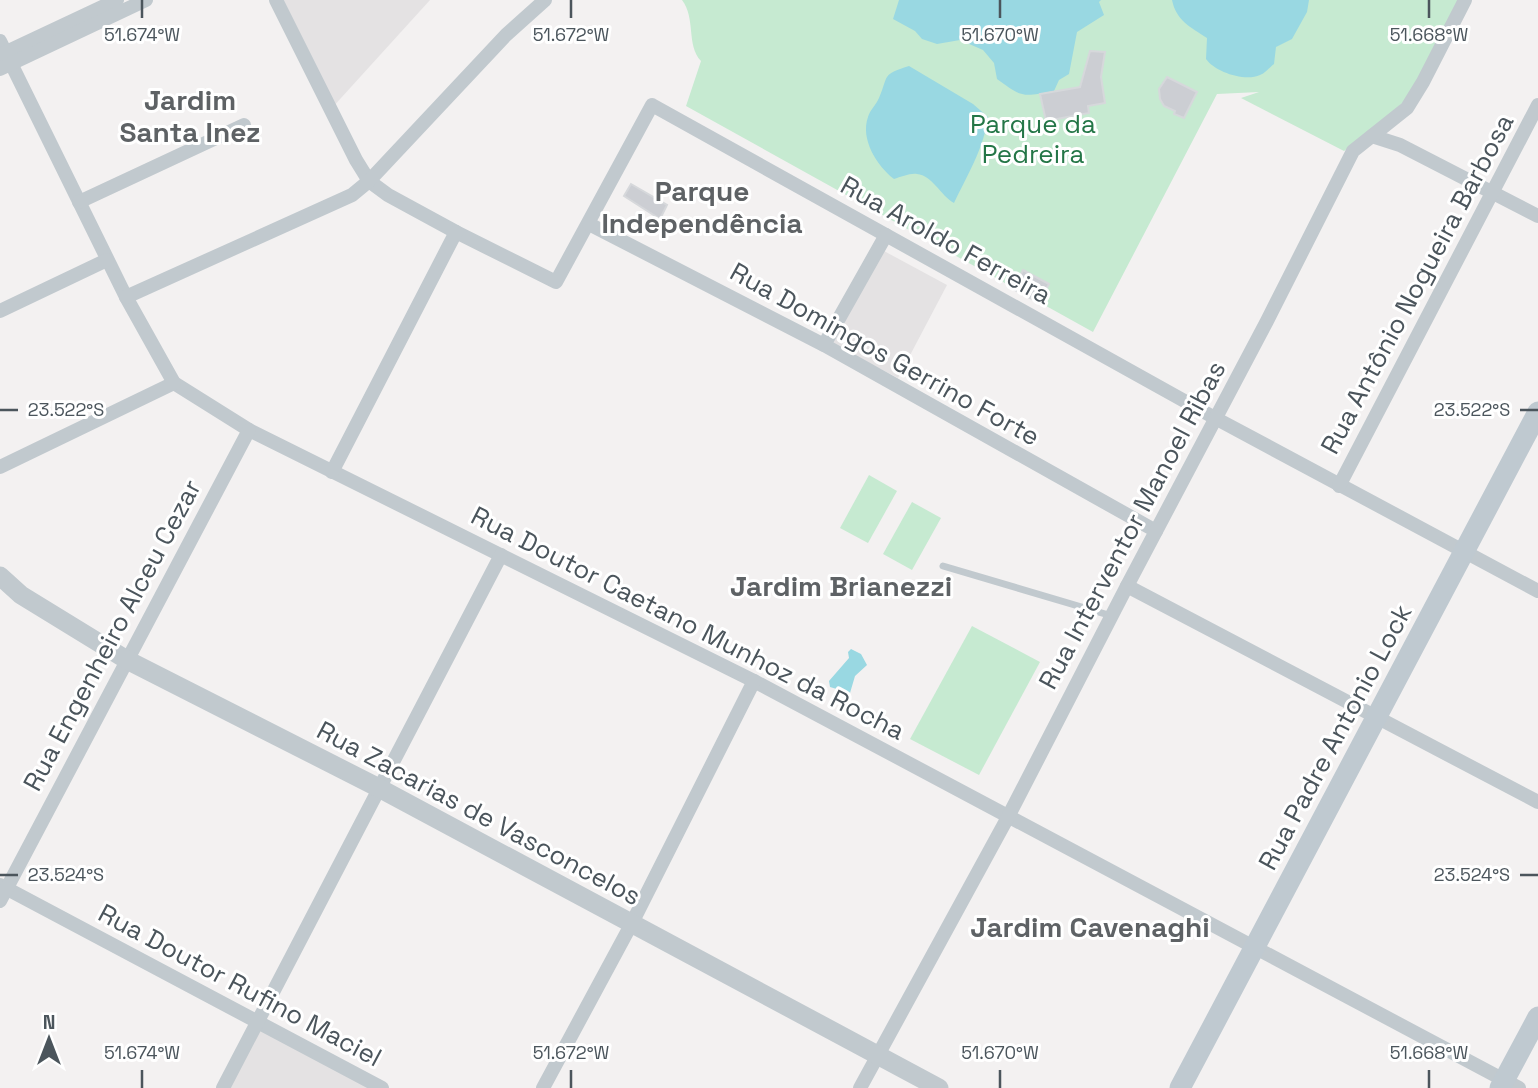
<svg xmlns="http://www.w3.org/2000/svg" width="1538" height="1088" font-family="'Space Grotesk',sans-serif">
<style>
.education{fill:#e4e2e3}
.green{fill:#c6ead1}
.water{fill:#99d8e2}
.building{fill:#ccced3;stroke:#d6d8db;stroke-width:2}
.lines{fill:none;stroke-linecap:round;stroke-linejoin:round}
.service{stroke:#c1c9ce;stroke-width:7}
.minor{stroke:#c1c9ce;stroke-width:14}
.tertiary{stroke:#c1c9ce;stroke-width:19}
.secondary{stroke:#bfc9d0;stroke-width:21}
.ticks{fill:none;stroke:#4b555c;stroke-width:2.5}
.labels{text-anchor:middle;stroke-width:6;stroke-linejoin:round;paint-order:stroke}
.park-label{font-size:26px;fill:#247647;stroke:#fff}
.street-label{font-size:26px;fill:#4b555c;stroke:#fff}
.neighbourhood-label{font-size:28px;font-weight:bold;fill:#5e6265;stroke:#fff}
.ticks-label{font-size:18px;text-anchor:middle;fill:#4b555c;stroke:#fff;stroke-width:6;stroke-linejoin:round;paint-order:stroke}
</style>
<rect width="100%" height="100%" fill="#f3f1f1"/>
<!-- education -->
<g class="education">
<path d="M277,0h153l-99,109z"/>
<path d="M884,251l63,34 -49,93 -66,-34z"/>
<path d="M259,1027l115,61h-148z"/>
</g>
<!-- green -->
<g class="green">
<path d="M682,0h776l-50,98 -36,32 -28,21 -103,-53 18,-6 -42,2 -124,238 -407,-226 15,-45c-15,-16 -5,-43 -19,-61z"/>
<path d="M869,475l28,16 -29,52 -28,-15z"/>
<path d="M912,502l29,16 -29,52 -29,-16z"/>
<path d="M972,626l68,36 -61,113 -69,-36z"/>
</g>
<!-- water -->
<g class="water">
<path d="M899,0h202l-2,2 5,13 -27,17 -8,42 -10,6 -5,11c-32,6 -31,7 -57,-12l-3,-16 -11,-13 -23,-10 -23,4 -15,-5 -7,-8 -22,-12z"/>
<path d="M1172,0h137l-2,12 -15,27 -16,8 -2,17c-4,3 -9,9 -14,11 -15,7 -45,-3 -54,-16l1,-21c-17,-11 -31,-18 -35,-38z"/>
<path d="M909,66l64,38 15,13c-4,31 -21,59 -34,86 -13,-7 -22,-28 -37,-29 -7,-1 -16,3 -23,5 -17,-13 -34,-40 -26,-62 2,-7 8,-12 11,-19 10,-23 2,-23 30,-32z"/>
<path d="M851,649l10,5 6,11 -12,11 -5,17 -20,-6 -1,-6 20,-23 -1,-6z"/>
</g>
<!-- building -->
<g class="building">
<path d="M1090,51l15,1 -4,25 4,26 -17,3 1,7 -43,8 -6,-27 40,-7z"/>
<path d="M1167,77l30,15 -13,26 -10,-4 1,-3 -11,-5 -4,-7 -1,-10z"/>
<path d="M631,184l36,21 -7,14 -36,-23z"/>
<path d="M1023,270l26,14 -10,19 -26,-14z"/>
</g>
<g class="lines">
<!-- service -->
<path class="service" d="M943,566l169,50"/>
<!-- minor -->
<g class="minor">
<path d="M276,0l80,160 13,21 19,14 68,37 100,50 96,-177 563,313 323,173"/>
<path d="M0,41l126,256 48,86 75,47 505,251 765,407"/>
<path d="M0,55l117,-55"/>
<path d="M0,69l146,-69"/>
<path d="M1372,136l28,9 138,71"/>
<path d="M79,202l165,-77"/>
<path d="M589,224l235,121 332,186"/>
<path d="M126,297l226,-102 17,-14 137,-146 39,-35"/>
<path d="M0,311l107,-51"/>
<path d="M824,345l62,-110"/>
<path d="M0,467l174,-84"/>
<path d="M332,472l124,-240"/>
<path d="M1339,486l199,-381"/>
<path d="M1127,586l411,216"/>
<path d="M0,885l382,203"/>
<path d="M0,901l249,-471"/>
<path d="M223,1088l278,-533"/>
<path d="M543,1088l89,-165 122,-242"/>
<path d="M860,1088l148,-271 119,-231 140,-265 86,-170 54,-43 16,-26 42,-82"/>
</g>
<!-- tertiary -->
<path class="tertiary" d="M0,576l21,19 106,65 252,128 560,300"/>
<!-- secondary -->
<g class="secondary">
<path d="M1180,1088l358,-676"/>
<path d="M1500,1088l38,-71"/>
</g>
</g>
<!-- ticks -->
<path class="ticks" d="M142,0v18M571,0v18M1000,0v18M1429,0v18M0,410h18M1520,410h18M0,875h18M1520,875h18M142,1070v18M571,1070v18M1000,1070v18M1429,1070v18"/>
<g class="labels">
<!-- park labels -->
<g class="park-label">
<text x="1033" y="133">Parque da<tspan x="1033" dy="30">Pedreira</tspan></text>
</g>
<!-- street labels -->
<g class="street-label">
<text transform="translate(946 240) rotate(29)" y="9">Rua Aroldo Ferreira</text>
<text transform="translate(1417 284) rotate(-62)" y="9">Rua Antônio Nogueira Barbosa</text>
<text transform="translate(885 354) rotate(29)" y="9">Rua Domingos Gerrino Forte</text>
<text transform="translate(1132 525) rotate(-62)" y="9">Rua Interventor Manoel Ribas</text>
<text transform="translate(688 623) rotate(27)" y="9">Rua Doutor Caetano Munhoz da Rocha</text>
<text transform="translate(112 635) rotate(-62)" y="9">Rua Engenheiro Alceu Cezar</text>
<text transform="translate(1335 737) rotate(-62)" y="9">Rua Padre Antonio Lock</text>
<text transform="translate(479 813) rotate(28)" y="9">Rua Zacarias de Vasconcelos</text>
<text transform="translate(240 985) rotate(28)" y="9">Rua Doutor Rufino Maciel</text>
</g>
<!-- neighbourhood labels -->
<g class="neighbourhood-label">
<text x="190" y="110">Jardim<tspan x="190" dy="32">Santa Inez</tspan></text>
<text x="702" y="201">Parque<tspan x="702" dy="32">Independência</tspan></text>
<text x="841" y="596">Jardim Brianezzi</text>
<text x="1090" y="937">Jardim Cavenaghi</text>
</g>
</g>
<g class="ticks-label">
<text x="142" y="41">51.674°W</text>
<text x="571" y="41">51.672°W</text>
<text x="1000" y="41">51.670°W</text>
<text x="1429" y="41">51.668°W</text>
<text x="66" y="416">23.522°S</text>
<text x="1472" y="416">23.522°S</text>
<text x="66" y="881">23.524°S</text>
<text x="1472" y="881">23.524°S</text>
<text x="142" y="1059">51.674°W</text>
<text x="571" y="1059">51.672°W</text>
<text x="1000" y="1059">51.670°W</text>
<text x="1429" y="1059">51.668°W</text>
</g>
<!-- north arrow -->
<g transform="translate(49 1039)" stroke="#ffffff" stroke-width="5" paint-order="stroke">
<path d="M0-5L12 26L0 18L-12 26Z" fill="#4b555c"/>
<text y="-10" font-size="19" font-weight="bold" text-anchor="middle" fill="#4b555c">N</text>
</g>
</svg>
